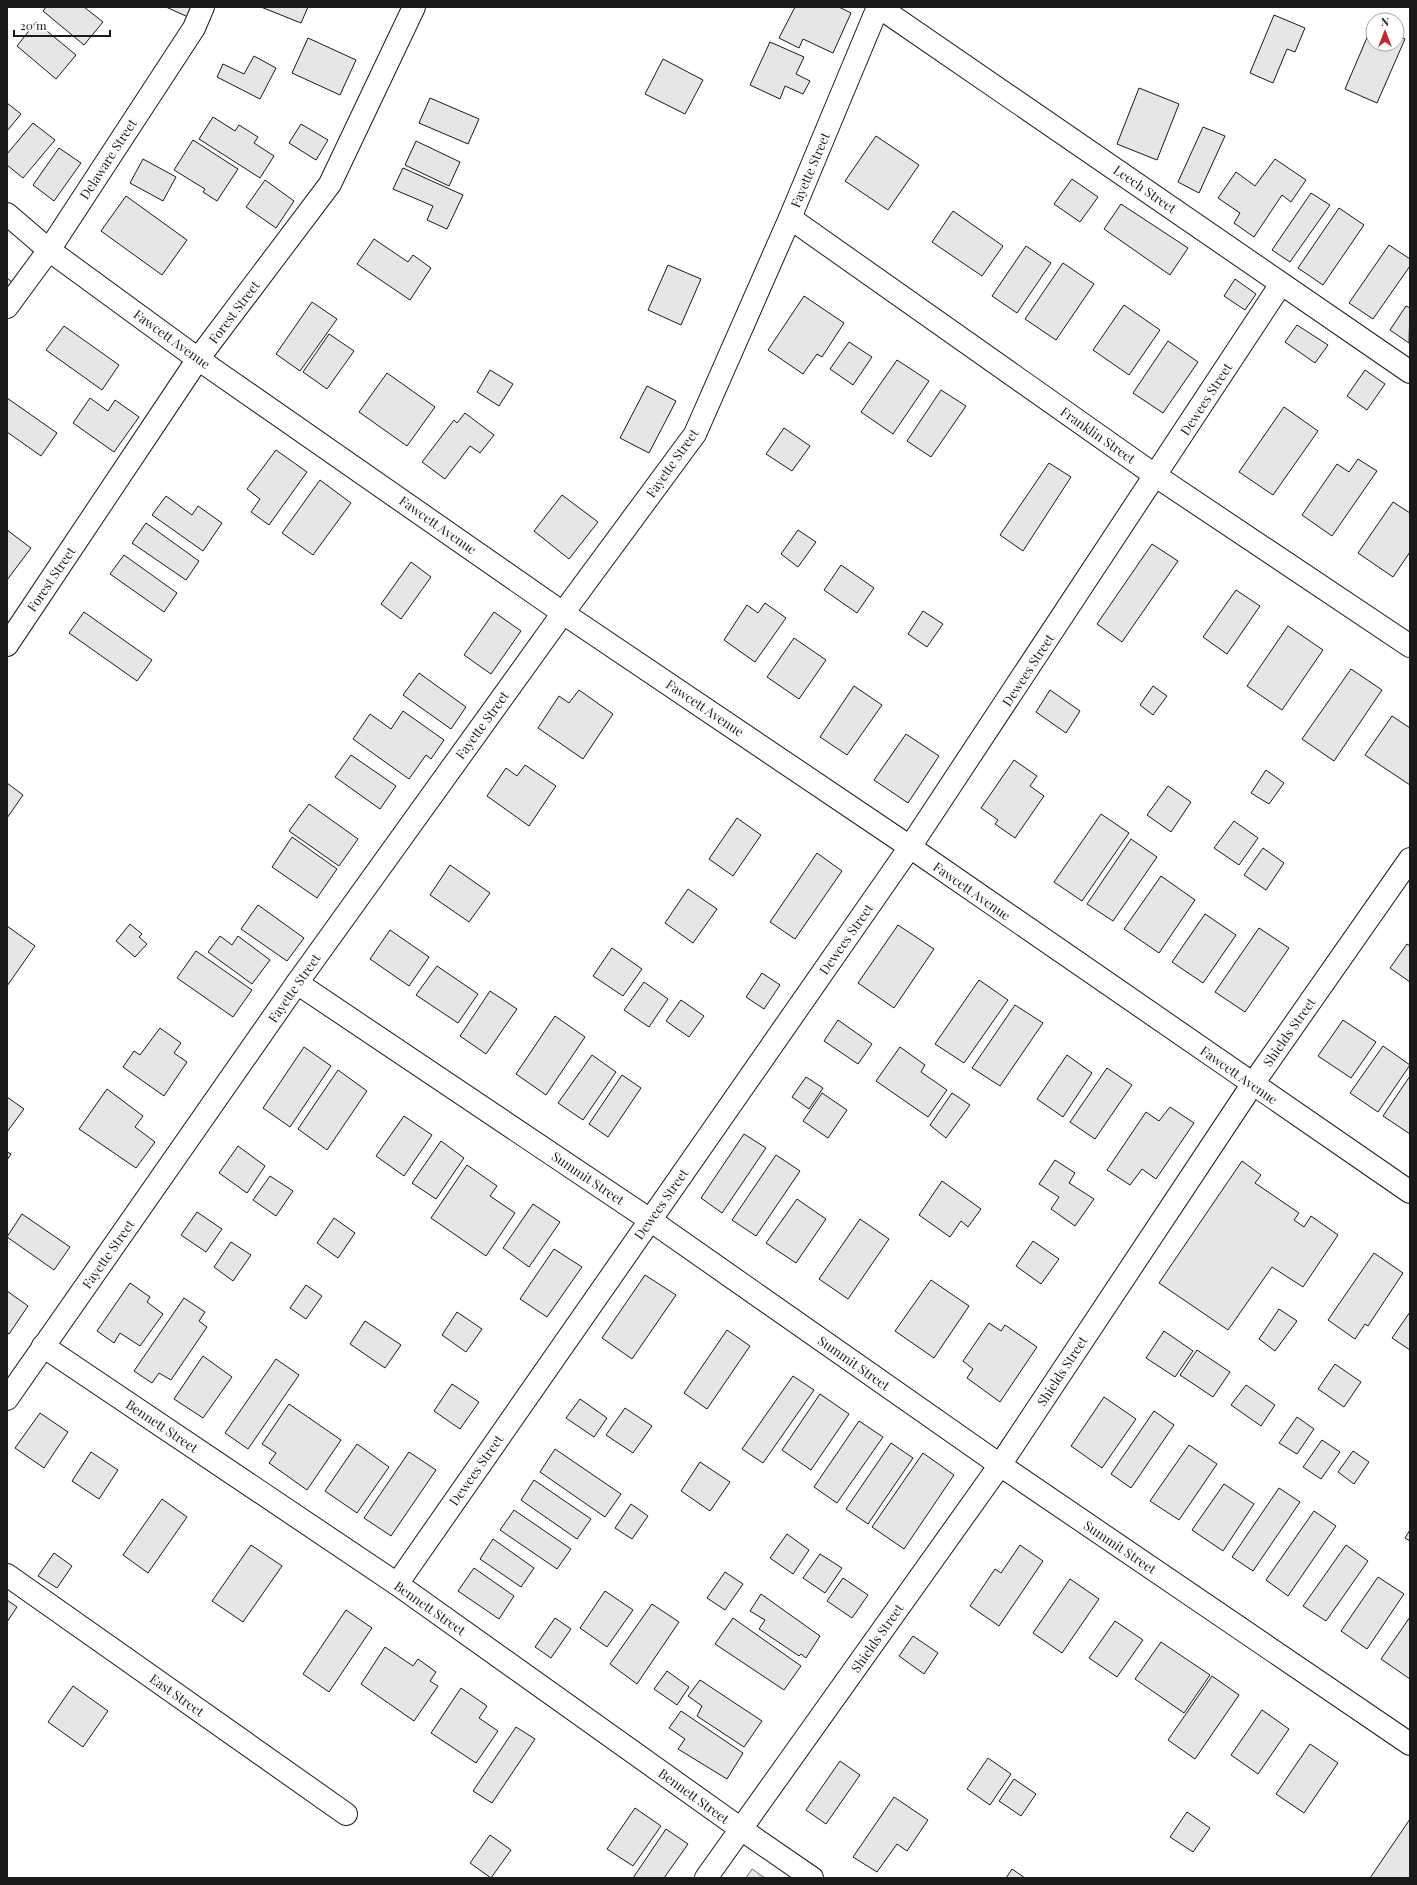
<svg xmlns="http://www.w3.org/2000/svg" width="1417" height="1885" font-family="'Playfair Display',serif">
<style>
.park{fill:url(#park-tufts);stroke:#6a6a6a}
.building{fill:#e6e6e6;stroke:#1a1a1a}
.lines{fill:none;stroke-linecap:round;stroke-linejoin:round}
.street-casing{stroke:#1a1a1a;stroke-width:24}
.street{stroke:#fff;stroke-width:22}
.labels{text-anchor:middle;stroke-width:3;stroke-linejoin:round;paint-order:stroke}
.street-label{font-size:13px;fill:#1a1a1a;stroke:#fff}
</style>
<defs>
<pattern id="park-tufts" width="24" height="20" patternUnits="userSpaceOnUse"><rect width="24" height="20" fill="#e0efe3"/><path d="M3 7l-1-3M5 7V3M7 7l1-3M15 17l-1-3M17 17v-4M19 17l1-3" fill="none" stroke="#c0ccc2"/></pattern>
</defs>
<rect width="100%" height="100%" fill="#fff"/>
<!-- park -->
<path class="park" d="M752,1869l13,9h-19z"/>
<!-- building -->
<g class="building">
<path d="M46,7h38l19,15 -19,23 -41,-34z"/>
<path d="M166,7h26l-4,10z"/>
<path d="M261,7h47l-7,16z"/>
<path d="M795,7h44l12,6 -18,40 -30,-14 -4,9 -20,-10z"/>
<path d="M1274,15l31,13 -10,24 -8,-3 -14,34 -23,-10z"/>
<path d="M36,22l40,33 -20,24 -39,-33z"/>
<path d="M1372,26l1,18h24v-8l8,3 -28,64 -32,-14z"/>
<path d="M308,38l48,22 -16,35 -48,-22z"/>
<path d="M770,42l34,15 -8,17 14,7 -7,13 -18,-8 -5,13 -30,-14z"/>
<path d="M254,56l22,12 -16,31 -43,-22 6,-13 21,10z"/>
<path d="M663,59l40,21 -18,34 -40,-20z"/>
<path d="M1139,88l40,16 -22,56 -40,-16z"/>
<path d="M430,98l49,21 -11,25 -49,-21z"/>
<path d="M7,103l14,11 -14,17z"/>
<path d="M213,117l22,14 4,-6 19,12 -4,6 20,13 -14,22 -61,-39z"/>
<path d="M33,123l22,17 -32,38 -16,-13v-11z"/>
<path d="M301,124l27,16 -12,20 -27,-17z"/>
<path d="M1203,127l22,9 -26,57 -21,-11z"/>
<path d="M876,136l43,29 -31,45 -43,-29z"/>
<path d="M193,140l45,29 -21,32 -14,-9 2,-3 -31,-19z"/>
<path d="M416,141l44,21 -11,24 -44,-21z"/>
<path d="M59,148l22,15 -27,38 -21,-16z"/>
<path d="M143,159l33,18 -13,24 -33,-18z"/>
<path d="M1275,159l31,21 -15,22 -9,-7 -28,42 -20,-14 6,-10 -22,-15 18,-26 19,14z"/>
<path d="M403,168l60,27 -16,34 -20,-9 6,-14 -40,-17z"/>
<path d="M1072,179l26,18 -18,25 -26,-18z"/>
<path d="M265,180l29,21 -18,27 -30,-21z"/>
<path d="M1311,193l19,12 -40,57 -18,-12z"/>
<path d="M126,196l61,44 -25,35 -61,-44z"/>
<path d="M1121,204l67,44 -18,27 -66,-46z"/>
<path d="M1339,208l25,17 -41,60 -25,-17z"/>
<path d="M953,211l50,35 -21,30 -50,-34z"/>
<path d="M374,239l34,23 5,-7 18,13 -21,32 -53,-36z"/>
<path d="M1389,245l21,14v7l-37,53 -24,-16z"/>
<path d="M1026,246l25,17 -34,50 -25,-17z"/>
<path d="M1063,263l31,21 -38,56 -31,-21z"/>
<path d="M668,265l33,14 -20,46 -33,-15z"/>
<path d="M7,278l5,4 -5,7z"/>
<path d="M1235,279l21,15 -11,16 -21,-14z"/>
<path d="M804,296l40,27 -22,34 -5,-3 -14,20 -35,-24z"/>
<path d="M312,302l25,17 -37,52 -24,-17z"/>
<path d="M1124,305l36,25 -31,45 -36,-25z"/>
<path d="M1406,306l4,2 -1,35 -19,-13z"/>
<path d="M1297,325l31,20 -13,18 -30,-21z"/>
<path d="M64,326l55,39 -17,25 -56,-40z"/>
<path d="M329,334l25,17 -27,38 -24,-17z"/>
<path d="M1168,341l30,21 -35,51 -30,-20z"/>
<path d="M849,342l23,15 -19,28 -23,-16z"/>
<path d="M897,360l32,21 -36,53 -32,-22z"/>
<path d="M490,370l23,14 -14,22 -22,-14z"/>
<path d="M1365,370l20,14 -18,26 -20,-14z"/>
<path d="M387,373l48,34 -28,39 -48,-34z"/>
<path d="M647,386l29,15 -27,52 -29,-15z"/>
<path d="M941,390l25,16 -35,51 -24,-16z"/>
<path d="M7,398l50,35 -16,23 -34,-24z"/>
<path d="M90,398l18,13 7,-11 24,17 -25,35 -41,-29z"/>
<path d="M1284,407l34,24 -45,64 -34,-23z"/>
<path d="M465,413l29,22 -14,18 -10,-7 -25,33 -23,-17 32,-42 3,3z"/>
<path d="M784,428l26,18 -18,25 -26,-17z"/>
<path d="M276,450l31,22 -38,53 -18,-13 9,-13 -13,-10z"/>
<path d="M1358,459l19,12 -45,65 -30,-21 35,-51 12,8z"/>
<path d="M1049,463l22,14 -48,74 -23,-16z"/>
<path d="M320,480l31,23 -38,52 -31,-22z"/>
<path d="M562,495l36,27 -29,37 -35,-28z"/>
<path d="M166,496l26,19 6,-9 24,17 -19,28 -51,-36z"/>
<path d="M1393,502l17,11v39l-17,25 -35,-24z"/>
<path d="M146,523l53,38 -13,19 -54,-37z"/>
<path d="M7,530l24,18 -24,32z"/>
<path d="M798,530l18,12 -18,25 -17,-13z"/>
<path d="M1152,544l26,17 -56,81 -25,-18z"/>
<path d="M124,555l53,38 -13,19 -54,-38z"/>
<path d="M411,562l20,15 -30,42 -20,-15z"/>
<path d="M841,565l33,23 -17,25 -33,-23z"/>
<path d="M1236,590l24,16 -33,48 -24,-17z"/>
<path d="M765,603l21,15 -31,44 -31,-22 23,-35 11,8z"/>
<path d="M923,611l20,13 -16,23 -19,-13z"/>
<path d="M84,612l68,48 -15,21 -68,-48z"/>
<path d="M494,612l27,19 -30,43 -27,-19z"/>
<path d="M1288,626l35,24 -41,60 -35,-24z"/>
<path d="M794,638l32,22 -27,39 -32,-22z"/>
<path d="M1351,669l31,21 -48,71 -32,-22z"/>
<path d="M419,673l47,34 -15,22 -48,-34z"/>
<path d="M854,686l28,19 -35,50 -27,-18z"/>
<path d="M1153,686l14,10 -14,19 -13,-10z"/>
<path d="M579,690l34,24 -30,45 -45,-31 21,-32 10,7z"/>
<path d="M1050,690l30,21 -14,22 -30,-21z"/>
<path d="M403,711l41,29 -13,19 -5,-4 -17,24 -56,-40 17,-25 21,15z"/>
<path d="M1392,716l18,12v57l-45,-30z"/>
<path d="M906,734l33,22 -31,47 -34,-23z"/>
<path d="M351,755l45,31 -16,23 -45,-32z"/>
<path d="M1014,760l23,16 -7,10 14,10 -29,42 -20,-14 3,-4 -17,-12z"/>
<path d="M525,765l31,21 -27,40 -42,-30 19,-28 11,8z"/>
<path d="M1266,770l18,13 -15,21 -18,-11z"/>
<path d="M7,783l16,12 -16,23z"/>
<path d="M1168,786l23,16 -20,30 -24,-17z"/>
<path d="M309,804l49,35 -19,27 -50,-35z"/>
<path d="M1101,814l28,19 -47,68 -28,-19z"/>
<path d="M737,818l24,17 -28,41 -24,-17z"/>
<path d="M1234,821l24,17 -19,27 -25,-17z"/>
<path d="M292,837l45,32 -20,29 -45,-31z"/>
<path d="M1131,839l26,18 -44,64 -26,-17z"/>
<path d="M1263,848l21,15 -18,27 -22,-15z"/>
<path d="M817,853l25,18 -47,68 -25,-17z"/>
<path d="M450,865l40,28 -21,29 -39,-27z"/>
<path d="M1161,876l34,24 -36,53 -35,-24z"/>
<path d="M688,889l29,20 -24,34 -28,-20z"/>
<path d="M258,905l46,33 -17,23 -46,-32z"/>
<path d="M1205,914l31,21 -33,48 -31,-21z"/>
<path d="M130,924l12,10 -3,3 8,7 -12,13 -19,-16z"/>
<path d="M898,925l36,24 -40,59 -36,-25z"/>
<path d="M7,926l28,20 -28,40z"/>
<path d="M1259,928l30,20 -44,64 -30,-20z"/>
<path d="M390,930l39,27 -20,29 -39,-27z"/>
<path d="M220,936l12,9 6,-9 32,24 -18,24 -44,-32z"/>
<path d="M1407,944l3,2v36l-20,-14z"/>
<path d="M612,948l30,21 -19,27 -30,-20z"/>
<path d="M196,951l56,39 -19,27 -56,-39z"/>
<path d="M437,966l41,28 -20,29 -42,-28z"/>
<path d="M762,973l18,12 -16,24 -18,-12z"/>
<path d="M979,980l29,20 -44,63 -29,-19z"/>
<path d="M644,982l24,17 -19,28 -25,-17z"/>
<path d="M490,991l27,18 -31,45 -26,-18z"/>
<path d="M681,1000l23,16 -15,21 -23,-16z"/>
<path d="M1015,1005l28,18 -43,63 -28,-18z"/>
<path d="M555,1016l30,21 -39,58 -30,-21z"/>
<path d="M838,1020l34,24 -14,20 -34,-23z"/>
<path d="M1343,1020l33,22 -25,36 -33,-22z"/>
<path d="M160,1028l21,15 -7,10 13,9 -23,34 -41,-29 11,-16 6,4z"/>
<path d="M1383,1046l27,19 -32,47 -28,-19z"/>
<path d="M304,1047l27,19 -41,61 -27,-19z"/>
<path d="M900,1047l25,18 -4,7 26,18 -19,27 -52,-36z"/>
<path d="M592,1055l24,17 -33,48 -25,-17z"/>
<path d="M1067,1055l25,18 -29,44 -26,-18z"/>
<path d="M1107,1068l25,17 -37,54 -25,-17z"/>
<path d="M338,1070l29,21 -40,59 -29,-21z"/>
<path d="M622,1075l19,13 -33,49 -19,-13z"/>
<path d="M1410,1076v58l-27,-18z"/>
<path d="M806,1077l17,11 -14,21 -17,-12z"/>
<path d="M107,1089l36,27 -8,11 20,15 -19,26 -57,-39z"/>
<path d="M822,1093l25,17 -19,28 -25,-17z"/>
<path d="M952,1093l18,12 -24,33 -16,-13z"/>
<path d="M7,1097l17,12 -17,23z"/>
<path d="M1170,1107l24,16 -38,56 -14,-10 -12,16 -23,-15 39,-58 13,9z"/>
<path d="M404,1116l28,19 -28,41 -28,-20z"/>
<path d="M744,1134l22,14 -44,65 -21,-15z"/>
<path d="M441,1141l23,17 -28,41 -24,-16z"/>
<path d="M238,1146l27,20 -18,27 -28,-20z"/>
<path d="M7,1152l4,2 -4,6z"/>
<path d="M776,1155l24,16 -44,65 -24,-16z"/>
<path d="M1055,1160l20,13 -6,10 25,16 -19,27 -24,-17 8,-12 -20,-13z"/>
<path d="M1242,1161l19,14 -6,8 44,30 -5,7 10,7 7,-11 27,19 -35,52 -31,-20 -44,63 -69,-47z"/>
<path d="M467,1165l30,21 -7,10 25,17 -29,43 -55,-38z"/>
<path d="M270,1176l23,15 -17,25 -23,-16z"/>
<path d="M942,1181l39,28 -13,18 -7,-6 -11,16 -31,-22z"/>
<path d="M797,1199l29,20 -30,44 -30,-20z"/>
<path d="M533,1204l27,18 -31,45 -26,-19z"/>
<path d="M197,1212l25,17 -16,23 -25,-17z"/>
<path d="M22,1214l48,33 -16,23 -47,-33z"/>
<path d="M334,1218l21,15 -17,25 -21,-15z"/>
<path d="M860,1219l29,20 -41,60 -29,-20z"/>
<path d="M1033,1241l26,18 -18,25 -25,-18z"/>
<path d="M231,1242l20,13 -18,26 -19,-14z"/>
<path d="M554,1249l28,18 -35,50 -27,-18z"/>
<path d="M1374,1253l29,20 -35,53 -3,-2 -10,15 -27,-19z"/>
<path d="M645,1275l31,20 -44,64 -30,-21z"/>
<path d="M931,1280l38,26 -35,52 -39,-27z"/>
<path d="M130,1283l20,14 -3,5 16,12 -23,32 -20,-13 -6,10 -17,-12z"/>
<path d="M306,1285l16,11 -16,23 -16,-11z"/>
<path d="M7,1291l21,15 -19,28 -2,-1z"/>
<path d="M184,1298l21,14 -6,9 8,6 -36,53 -12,-7 -7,10 -18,-12z"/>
<path d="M1279,1309l18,12 -22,30 -16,-12z"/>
<path d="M457,1312l25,17 -16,23 -24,-17z"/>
<path d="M1410,1312v38l-18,-12z"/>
<path d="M365,1321l36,24 -16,23 -35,-24z"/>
<path d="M989,1323l12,8 4,-6 32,22 -37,55 -33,-24 6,-9 -10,-8z"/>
<path d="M727,1330l23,16 -43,63 -23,-16z"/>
<path d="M1164,1331l29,20 -18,26 -29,-19z"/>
<path d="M1197,1350l33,22 -17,25 -33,-22z"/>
<path d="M203,1356l29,21 -29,41 -29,-19z"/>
<path d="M276,1359l23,16 -51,74 -23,-16z"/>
<path d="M1335,1364l26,18 -17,25 -26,-18z"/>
<path d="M793,1376l21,14 -51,73 -21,-14z"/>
<path d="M452,1384l27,18 -19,27 -26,-18z"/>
<path d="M1246,1385l29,20 -14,21 -30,-21z"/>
<path d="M820,1394l29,20 -38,56 -29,-20z"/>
<path d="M1104,1397l32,22 -34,49 -31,-22z"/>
<path d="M580,1399l27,19 -13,19 -28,-19z"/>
<path d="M289,1404l52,36 -34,50 -38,-27 7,-10 -14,-9z"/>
<path d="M625,1408l27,18 -19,27 -27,-18z"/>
<path d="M1154,1411l20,14 -43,63 -20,-14z"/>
<path d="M40,1413l28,19 -24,36 -29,-20z"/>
<path d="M1297,1417l17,12 -17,25 -18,-11z"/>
<path d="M859,1421l24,16 -46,66 -23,-16z"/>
<path d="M1322,1440l18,12 -19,27 -18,-12z"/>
<path d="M891,1443l22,15 -45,66 -22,-15z"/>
<path d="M357,1444l32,23 -32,46 -32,-22z"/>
<path d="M1189,1445l28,19 -38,56 -29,-19z"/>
<path d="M555,1449l66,45 -16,23 -65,-45z"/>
<path d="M1353,1451l16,11 -15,22 -16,-12z"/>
<path d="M91,1452l27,18 -19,29 -27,-18z"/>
<path d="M409,1452l27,18 -45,66 -27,-18z"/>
<path d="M923,1453l31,22 -50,74 -32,-22z"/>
<path d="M700,1462l30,20 -20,29 -29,-20z"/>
<path d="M534,1480l57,39 -14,20 -56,-39z"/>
<path d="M1224,1484l30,20 -31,47 -31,-21z"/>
<path d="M1279,1488l21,14 -47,69 -21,-14z"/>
<path d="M162,1499l25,18 -39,56 -25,-18z"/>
<path d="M631,1504l17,12 -16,23 -17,-11z"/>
<path d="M514,1510l57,39 -14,20 -57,-39z"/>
<path d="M1314,1511l22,15 -48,70 -22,-16z"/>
<path d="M1410,1530v11l-5,-3z"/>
<path d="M787,1534l22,16 -16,24 -23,-16z"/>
<path d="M493,1539l41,29 -13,19 -41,-28z"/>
<path d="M251,1545l31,21 -39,56 -31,-21z"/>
<path d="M1020,1545l23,16 -44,65 -29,-20 25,-37 6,4z"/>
<path d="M1346,1545l22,16 -42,60 -23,-15z"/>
<path d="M54,1553l18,13 -15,22 -19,-12z"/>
<path d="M820,1554l22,14 -17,25 -22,-15z"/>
<path d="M474,1568l40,28 -15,23 -41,-28z"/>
<path d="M725,1572l18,12 -18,26 -18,-12z"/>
<path d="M1378,1577l26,17 -37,55 -26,-18z"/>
<path d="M843,1578l25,17 -16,23 -25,-17z"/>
<path d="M1070,1579l29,20 -37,54 -29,-20z"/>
<path d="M605,1591l28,19 -26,37 -27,-19z"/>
<path d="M761,1594l59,42 -14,22 -5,-4 -2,2 -40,-27 6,-9 -15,-9z"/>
<path d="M7,1600l10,7 -10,15z"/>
<path d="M652,1604l27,18 -42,62 -27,-20z"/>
<path d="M346,1610l26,18 -43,64 -26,-18z"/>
<path d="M1410,1617v62l-29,-20z"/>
<path d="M555,1618l16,11 -20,29 -16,-11z"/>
<path d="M733,1618l68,48 -17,24 -69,-46z"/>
<path d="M1115,1621l28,19 -26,37 -28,-19z"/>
<path d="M913,1636l25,17 -14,21 -25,-18z"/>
<path d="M1161,1642l49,33 -26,38 -49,-34z"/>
<path d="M385,1647l28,19 5,-7 18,13 -6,9 8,5 -24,35 -53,-37z"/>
<path d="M667,1671l22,16 -12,18 -23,-16z"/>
<path d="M1212,1676l27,19 -44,64 -27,-19z"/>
<path d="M700,1680l62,41 -18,26 -47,-31 5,-10 -14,-10z"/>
<path d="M73,1686l35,25 -25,36 -35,-25z"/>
<path d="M461,1688l26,18 -8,12 19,13 -22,32 -45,-30z"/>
<path d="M1262,1710l27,19 -31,45 -27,-19z"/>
<path d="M681,1711l62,42 -16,26 -49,-30 7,-10 -16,-11z"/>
<path d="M516,1727l19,12 -43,64 -19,-12z"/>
<path d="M1310,1744l28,19 -34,50 -28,-19z"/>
<path d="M988,1758l23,16 -21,31 -23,-16z"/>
<path d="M840,1761l20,14 -34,49 -20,-14z"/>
<path d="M1014,1779l22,15 -15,22 -22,-15z"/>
<path d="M894,1797l34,23 -21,31 -10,-7 -20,28 -24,-15z"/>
<path d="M635,1808l26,18 -28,40 -26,-17z"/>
<path d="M1187,1812l23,16 -17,24 -23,-15z"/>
<path d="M1410,1819v59h-40z"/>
<path d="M666,1829l22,15 -24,34h-31z"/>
<path d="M490,1835l21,15 -20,28 -21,-15z"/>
<path d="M1012,1869l13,9h-19z"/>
</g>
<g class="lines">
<!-- street casing -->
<g class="street-casing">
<g id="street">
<path d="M879,7l531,365"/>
<path d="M7,214l42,36 149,109 365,254 347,234 500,345"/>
<path d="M790,218l366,258 254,170"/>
<path d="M7,307l42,-57 145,-222 9,-21"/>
<path d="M7,645l191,-286 132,-175 84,-177"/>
<path d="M297,983l353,237 350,245 410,279"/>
<path d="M43,1346l354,238 344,245 71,49"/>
<path d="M7,1399l290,-416 266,-370 132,-179 95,-216 88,-211"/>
<path d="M7,1575l339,239"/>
<path d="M397,1584l513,-737 371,-563"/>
<path d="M706,1878l294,-413 252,-380 158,-226"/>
</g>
</g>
<!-- street -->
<use href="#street" class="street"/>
</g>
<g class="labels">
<!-- street labels -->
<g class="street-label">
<text transform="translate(108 159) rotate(-57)" y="5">Delaware Street</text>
<text transform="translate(810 170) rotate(-67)" y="5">Fayette Street</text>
<text transform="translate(1145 189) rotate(35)" y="5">Leech Street</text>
<text transform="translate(234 312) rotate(-53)" y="5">Forest Street</text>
<text transform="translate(172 339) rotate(36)" y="5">Fawcett Avenue</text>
<text transform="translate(1206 399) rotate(-57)" y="5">Dewees Street</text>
<text transform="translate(1098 435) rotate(35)" y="5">Franklin Street</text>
<text transform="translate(672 463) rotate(-55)" y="5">Fayette Street</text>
<text transform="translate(438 525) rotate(35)" y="5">Fawcett Avenue</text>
<text transform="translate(51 579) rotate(-56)" y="5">Forest Street</text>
<text transform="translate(1028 670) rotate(-57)" y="5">Dewees Street</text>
<text transform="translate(705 708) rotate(34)" y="5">Fawcett Avenue</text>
<text transform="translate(482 725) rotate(-54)" y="5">Fayette Street</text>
<text transform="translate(972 891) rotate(35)" y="5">Fawcett Avenue</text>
<text transform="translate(846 939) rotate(-55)" y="5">Dewees Street</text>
<text transform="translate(294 988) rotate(-55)" y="5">Fayette Street</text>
<text transform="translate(1289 1032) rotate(-55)" y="5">Shields Street</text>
<text transform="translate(1239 1075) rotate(35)" y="5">Fawcett Avenue</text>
<text transform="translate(588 1178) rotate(34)" y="5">Summit Street</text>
<text transform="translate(661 1204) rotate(-55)" y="5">Dewees Street</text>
<text transform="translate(108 1254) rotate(-55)" y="5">Fayette Street</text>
<text transform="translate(854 1363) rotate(35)" y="5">Summit Street</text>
<text transform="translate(1062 1371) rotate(-57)" y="5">Shields Street</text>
<text transform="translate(162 1426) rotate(34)" y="5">Bennett Street</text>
<text transform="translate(476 1470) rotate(-55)" y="5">Dewees Street</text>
<text transform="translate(1120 1547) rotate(34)" y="5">Summit Street</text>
<text transform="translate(430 1608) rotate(35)" y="5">Bennett Street</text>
<text transform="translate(877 1638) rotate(-55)" y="5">Shields Street</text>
<text transform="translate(177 1695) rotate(35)" y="5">East Street</text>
<text transform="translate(694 1796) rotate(36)" y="5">Bennett Street</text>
</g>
</g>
<!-- border -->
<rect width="1417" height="1885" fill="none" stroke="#1a1a1a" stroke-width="16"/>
<!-- north arrow -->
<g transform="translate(1385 32)"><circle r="19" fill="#ffffff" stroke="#a3a3a3"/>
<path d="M0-3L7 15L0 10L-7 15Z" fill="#c62828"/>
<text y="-6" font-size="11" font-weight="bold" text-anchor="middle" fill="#1a1a1a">N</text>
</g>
<!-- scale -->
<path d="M14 30v6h96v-6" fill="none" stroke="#1a1a1a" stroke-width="2"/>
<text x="20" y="30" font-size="12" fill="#1a1a1a" stroke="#ffffff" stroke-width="3" paint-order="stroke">20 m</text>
</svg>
